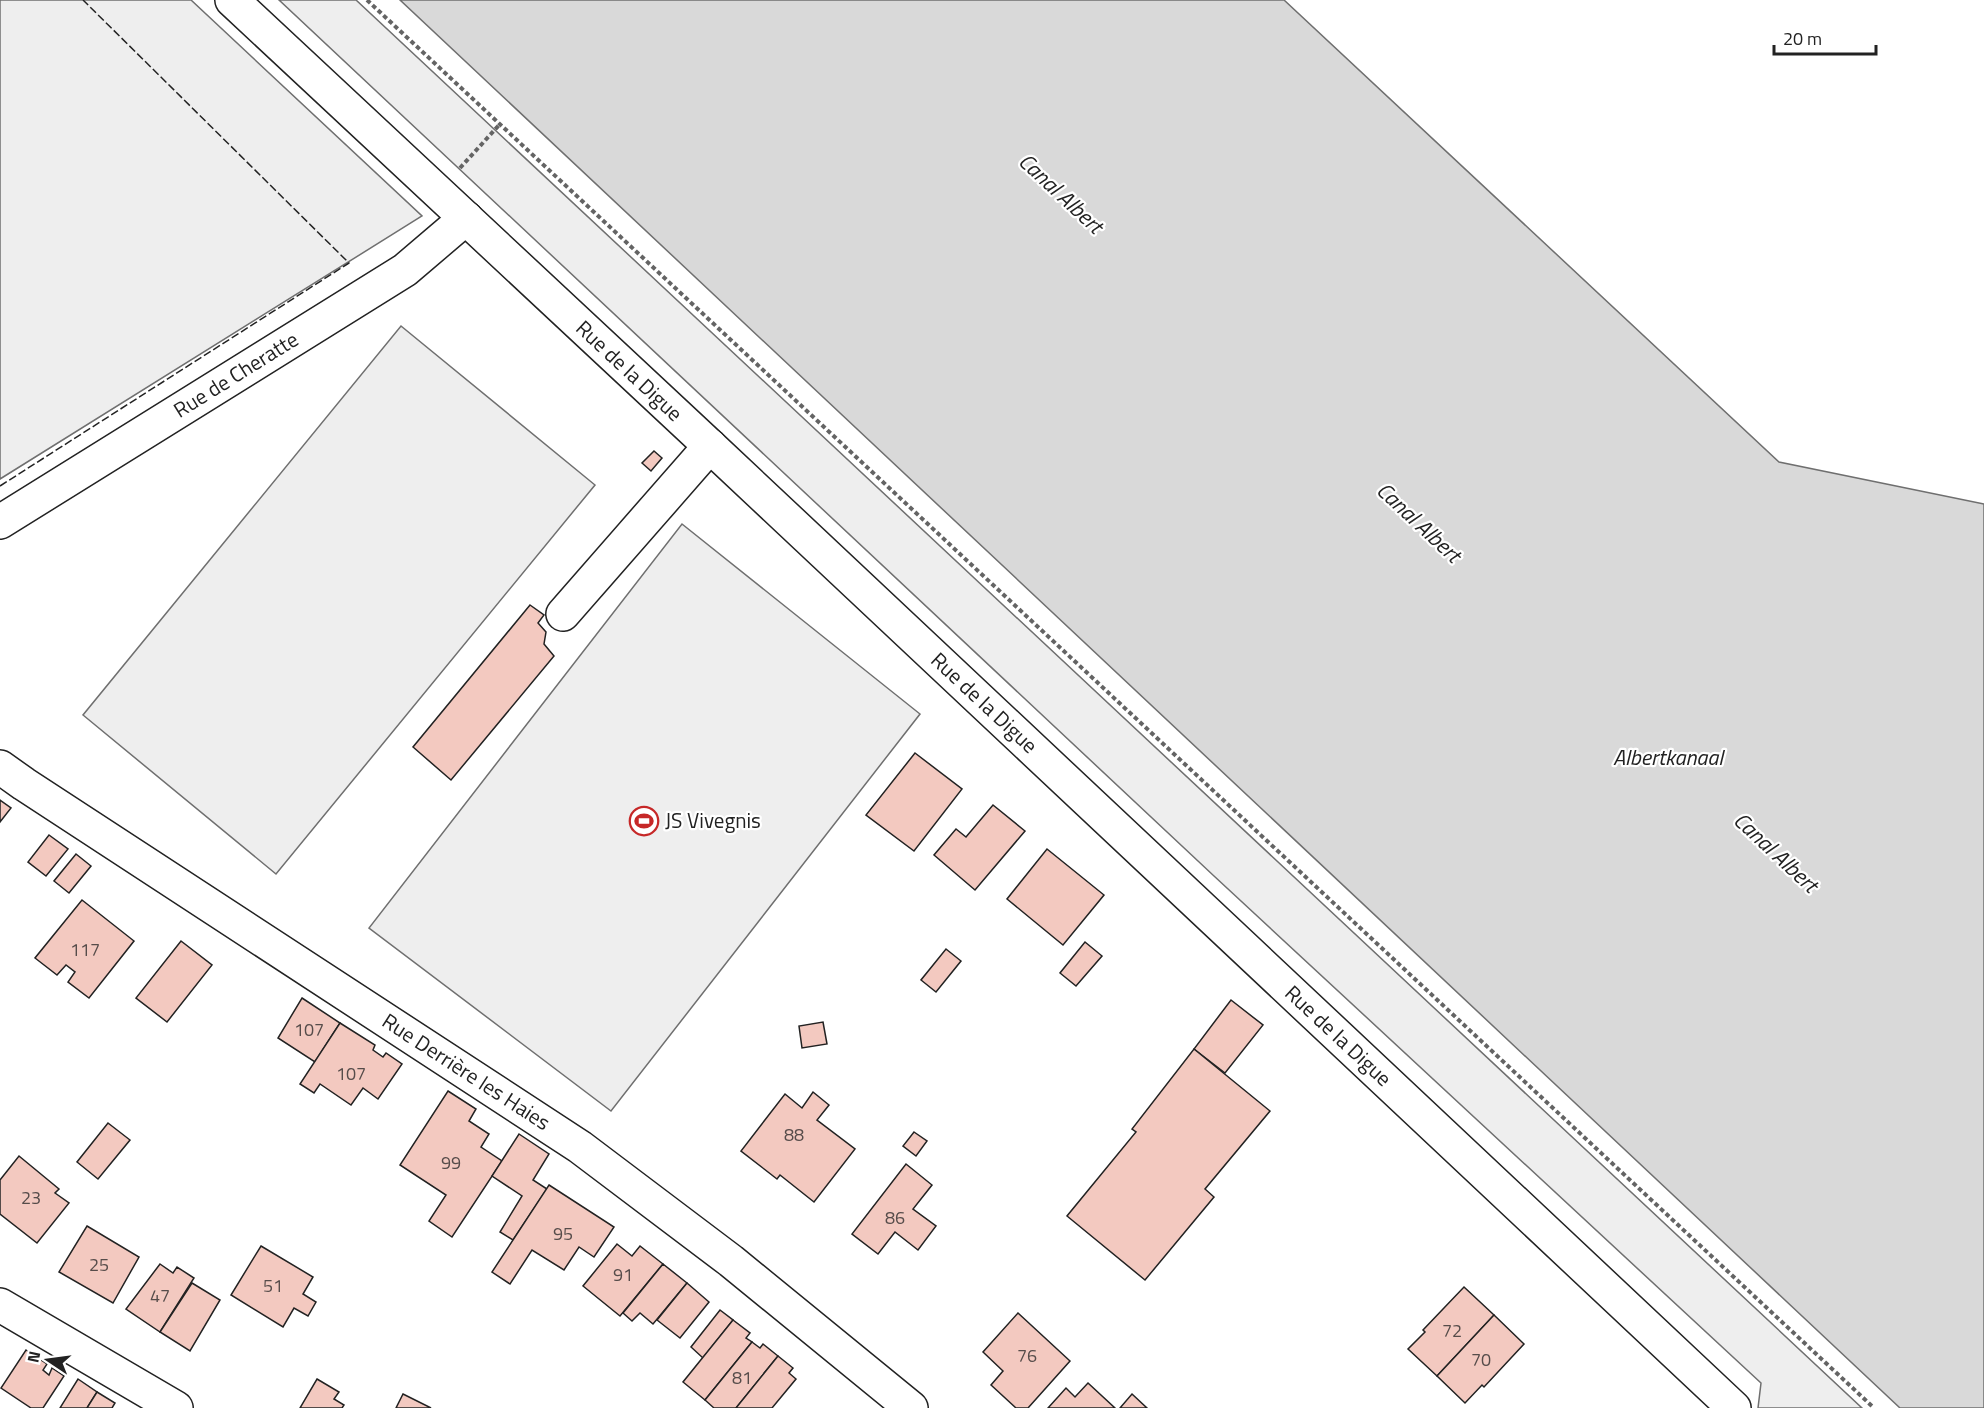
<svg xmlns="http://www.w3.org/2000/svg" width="1984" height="1408" font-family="'Titillium Web',sans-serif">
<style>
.green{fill:#eee;stroke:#6f6f6f;stroke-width:1.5}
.water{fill:#d9d9d9;stroke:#6f6f6f;stroke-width:1.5}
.building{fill:#f3c9c0;stroke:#222;stroke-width:1.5}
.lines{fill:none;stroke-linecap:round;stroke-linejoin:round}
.minor-casing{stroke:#222;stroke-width:36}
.path{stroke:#646464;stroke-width:4;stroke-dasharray:4.5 3;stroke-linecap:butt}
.minor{stroke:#fff;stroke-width:33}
.fence{stroke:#222;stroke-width:1.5;stroke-dasharray:8 3;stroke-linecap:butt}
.labels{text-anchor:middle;stroke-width:4.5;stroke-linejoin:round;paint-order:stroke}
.number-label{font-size:18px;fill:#564c4a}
.street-label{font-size:21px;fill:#222;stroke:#fff}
.poi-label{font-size:21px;fill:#222;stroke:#fff;text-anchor:start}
.water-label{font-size:22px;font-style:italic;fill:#222;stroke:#fff}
</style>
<rect width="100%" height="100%" fill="#fff"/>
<!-- green -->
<g class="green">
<path d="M0,0h191l231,216 -422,263z"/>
<path d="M279,0h77l1506,1408h-104l3,-25 -547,-507z"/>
<path d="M401,326l194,159 -319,389 -193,-159z"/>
<path d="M682,524l238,190 -309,397 -242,-183z"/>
</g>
<!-- water -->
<path class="water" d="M400,0h884l495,462 205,42v904h-84z"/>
<!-- building -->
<g class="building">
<path d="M654,451l8,7 -11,13 -9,-8z"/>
<path d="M530,605l14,10 -6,8 8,9 -2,12 10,12 -103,124 -38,-33z"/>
<path d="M915,753l47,36 -48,62 -48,-36z"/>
<path d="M0,800l11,8 -11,14z"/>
<path d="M993,805l32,26 -50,59 -41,-35 22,-26 10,8z"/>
<path d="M49,835l19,14 -22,27 -18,-14z"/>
<path d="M1047,849l57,46 -41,50 -56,-46z"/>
<path d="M76,854l15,12 -22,27 -15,-12z"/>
<path d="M82,900l52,41 -45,57 -21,-16 7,-10 -9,-7 -9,10 -22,-17z"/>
<path d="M181,941l31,24 -45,57 -31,-24z"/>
<path d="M1085,942l17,14 -26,30 -16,-13z"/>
<path d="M946,949l15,12 -25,31 -15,-12z"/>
<path d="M302,998l38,25 -25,39 -37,-24z"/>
<path d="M1231,1000l32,25 -38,48 -31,-24z"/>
<path d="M823,1022l4,22 -25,4 -3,-22z"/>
<path d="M340,1023l35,22 -2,5 10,7 3,-4 16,11 -24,35 -15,-11 -12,17 -31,-21 -6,9 -14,-9z"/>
<path d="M1194,1049l76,62 -65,78 9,8 -69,83 -78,-64 69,-84 -4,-3z"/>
<path d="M448,1091l28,18 -7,12 20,13 -8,13 21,14 -50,76 -23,-16 17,-26 -46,-30z"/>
<path d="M813,1092l16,13 -12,15 38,29 -41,53 -34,-27 -3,4 -36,-28 44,-57 17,14z"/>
<path d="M108,1123l22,17 -32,39 -21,-17z"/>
<path d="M914,1132l13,9 -11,15 -13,-10z"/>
<path d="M519,1134l30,20 -16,26 14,9 -34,51 -13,-8 22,-36 -30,-20z"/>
<path d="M19,1156l40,33 -4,4 14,10 -32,40 -37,-29v-34z"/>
<path d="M906,1164l26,21 -19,24 23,17 -18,24 -23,-18 -17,22 -26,-20z"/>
<path d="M549,1185l65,42 -20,30 -15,-10 -15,23 -32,-20 -22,34 -18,-12z"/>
<path d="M87,1226l52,31 -26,46 -54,-31z"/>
<path d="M617,1244l15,12 8,-10 23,18 -43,52 -37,-30z"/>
<path d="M261,1246l52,31 -10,17 13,8 -8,14 -14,-8 -11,19 -52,-32z"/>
<path d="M160,1264l13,9 4,-6 17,11 -34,54 -34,-23z"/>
<path d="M663,1264l24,19 -34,41 -13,-11 -8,8 -9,-8z"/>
<path d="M192,1283l28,17 -30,51 -30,-19z"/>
<path d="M687,1283l22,19 -29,36 -23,-18z"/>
<path d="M1464,1287l30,28 -57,61 -29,-27 17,-17 -2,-2z"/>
<path d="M720,1310l13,10 -30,38 -12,-11z"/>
<path d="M1018,1313l52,48 -42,47h-12l-25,-23 12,-14 -20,-19z"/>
<path d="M1494,1315l30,29 -40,43 -2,-2 -17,18 -28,-27z"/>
<path d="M733,1320l17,13 -4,5 6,4 -47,58 -22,-18z"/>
<path d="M752,1342l8,6 3,-4 15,12 -42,52h-22l-9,-8z"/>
<path d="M26,1350l21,14 -4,6 6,5 3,-7 12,8 -21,32h-12l-30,-20z"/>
<path d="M778,1356l15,12 -4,5 7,6 -24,29h-36z"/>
<path d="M78,1379l19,13 -10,16h-27z"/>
<path d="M317,1379l22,13 -5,7 10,6 -2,3h-42z"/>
<path d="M1088,1383l27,25h-67l18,-20 9,9z"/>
<path d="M97,1392l18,11 -3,5h-25z"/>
<path d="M403,1394l28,14h-35z"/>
<path d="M1132,1394l15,14h-27z"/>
</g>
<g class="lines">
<!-- minor casing -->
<g class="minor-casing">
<g id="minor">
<path d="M232,0l478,446 1024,962"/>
<path d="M0,522l405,-252 61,-52"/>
<path d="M563,614l147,-168"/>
<path d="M0,767l24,17 556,363 151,114 180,147"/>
<path d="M0,1305l176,103"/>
</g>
</g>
<!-- path -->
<g class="path">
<path d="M367,0l1507,1408"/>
<path d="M460,168l40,-44"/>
</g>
<!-- minor -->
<use href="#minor" class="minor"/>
<!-- fence -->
<path class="fence" d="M0,486l349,-223 -266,-263"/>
</g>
<!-- icons -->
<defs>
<g id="stadium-ring" transform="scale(1.5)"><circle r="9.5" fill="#fff" stroke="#c62828" stroke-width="1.5"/><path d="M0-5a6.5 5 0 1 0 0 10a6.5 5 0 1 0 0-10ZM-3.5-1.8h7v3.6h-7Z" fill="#c62828"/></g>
</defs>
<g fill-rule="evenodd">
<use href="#stadium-ring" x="644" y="821"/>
</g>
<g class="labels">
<!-- number labels -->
<g class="number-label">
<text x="85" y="956">117</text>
<text x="309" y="1036">107</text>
<text x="351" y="1080">107</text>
<text x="794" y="1141">88</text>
<text x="451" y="1169">99</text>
<text x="31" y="1204">23</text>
<text x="895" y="1224">86</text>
<text x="563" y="1240">95</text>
<text x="99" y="1271">25</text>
<text x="623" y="1281">91</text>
<text x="273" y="1292">51</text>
<text x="160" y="1302">47</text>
<text x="1452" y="1337">72</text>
<text x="1027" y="1362">76</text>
<text x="1481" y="1366">70</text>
<text x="742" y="1384">81</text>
</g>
<!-- street labels -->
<g class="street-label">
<text transform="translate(629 371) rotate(43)" y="7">Rue de la Digue</text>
<text transform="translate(236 375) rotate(-32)" y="7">Rue de Cheratte</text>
<text transform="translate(984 703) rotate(43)" y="7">Rue de la Digue</text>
<text transform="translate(1338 1036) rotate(43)" y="7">Rue de la Digue</text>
<text transform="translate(466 1072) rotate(33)" y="7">Rue Derrière les Haies</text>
</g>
<!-- poi labels -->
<g class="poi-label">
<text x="665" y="828">JS Vivegnis</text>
</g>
<!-- water labels -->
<g class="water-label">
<text transform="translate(1061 193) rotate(43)" y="8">Canal Albert</text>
<text transform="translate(1419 522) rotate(43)" y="8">Canal Albert</text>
<text x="1668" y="765">Albertkanaal</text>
<text transform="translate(1776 852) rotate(43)" y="8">Canal Albert</text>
</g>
</g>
<!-- north arrow -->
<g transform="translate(48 1360) rotate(283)" stroke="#ffffff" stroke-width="4.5" paint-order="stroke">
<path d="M0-4.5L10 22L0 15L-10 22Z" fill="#222222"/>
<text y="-9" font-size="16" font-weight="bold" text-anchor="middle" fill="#222222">N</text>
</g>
<!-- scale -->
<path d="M1774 45v9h102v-9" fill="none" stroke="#222222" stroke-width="3"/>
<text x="1783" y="45" font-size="18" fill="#222222" stroke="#ffffff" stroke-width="4.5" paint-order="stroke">20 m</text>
</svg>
